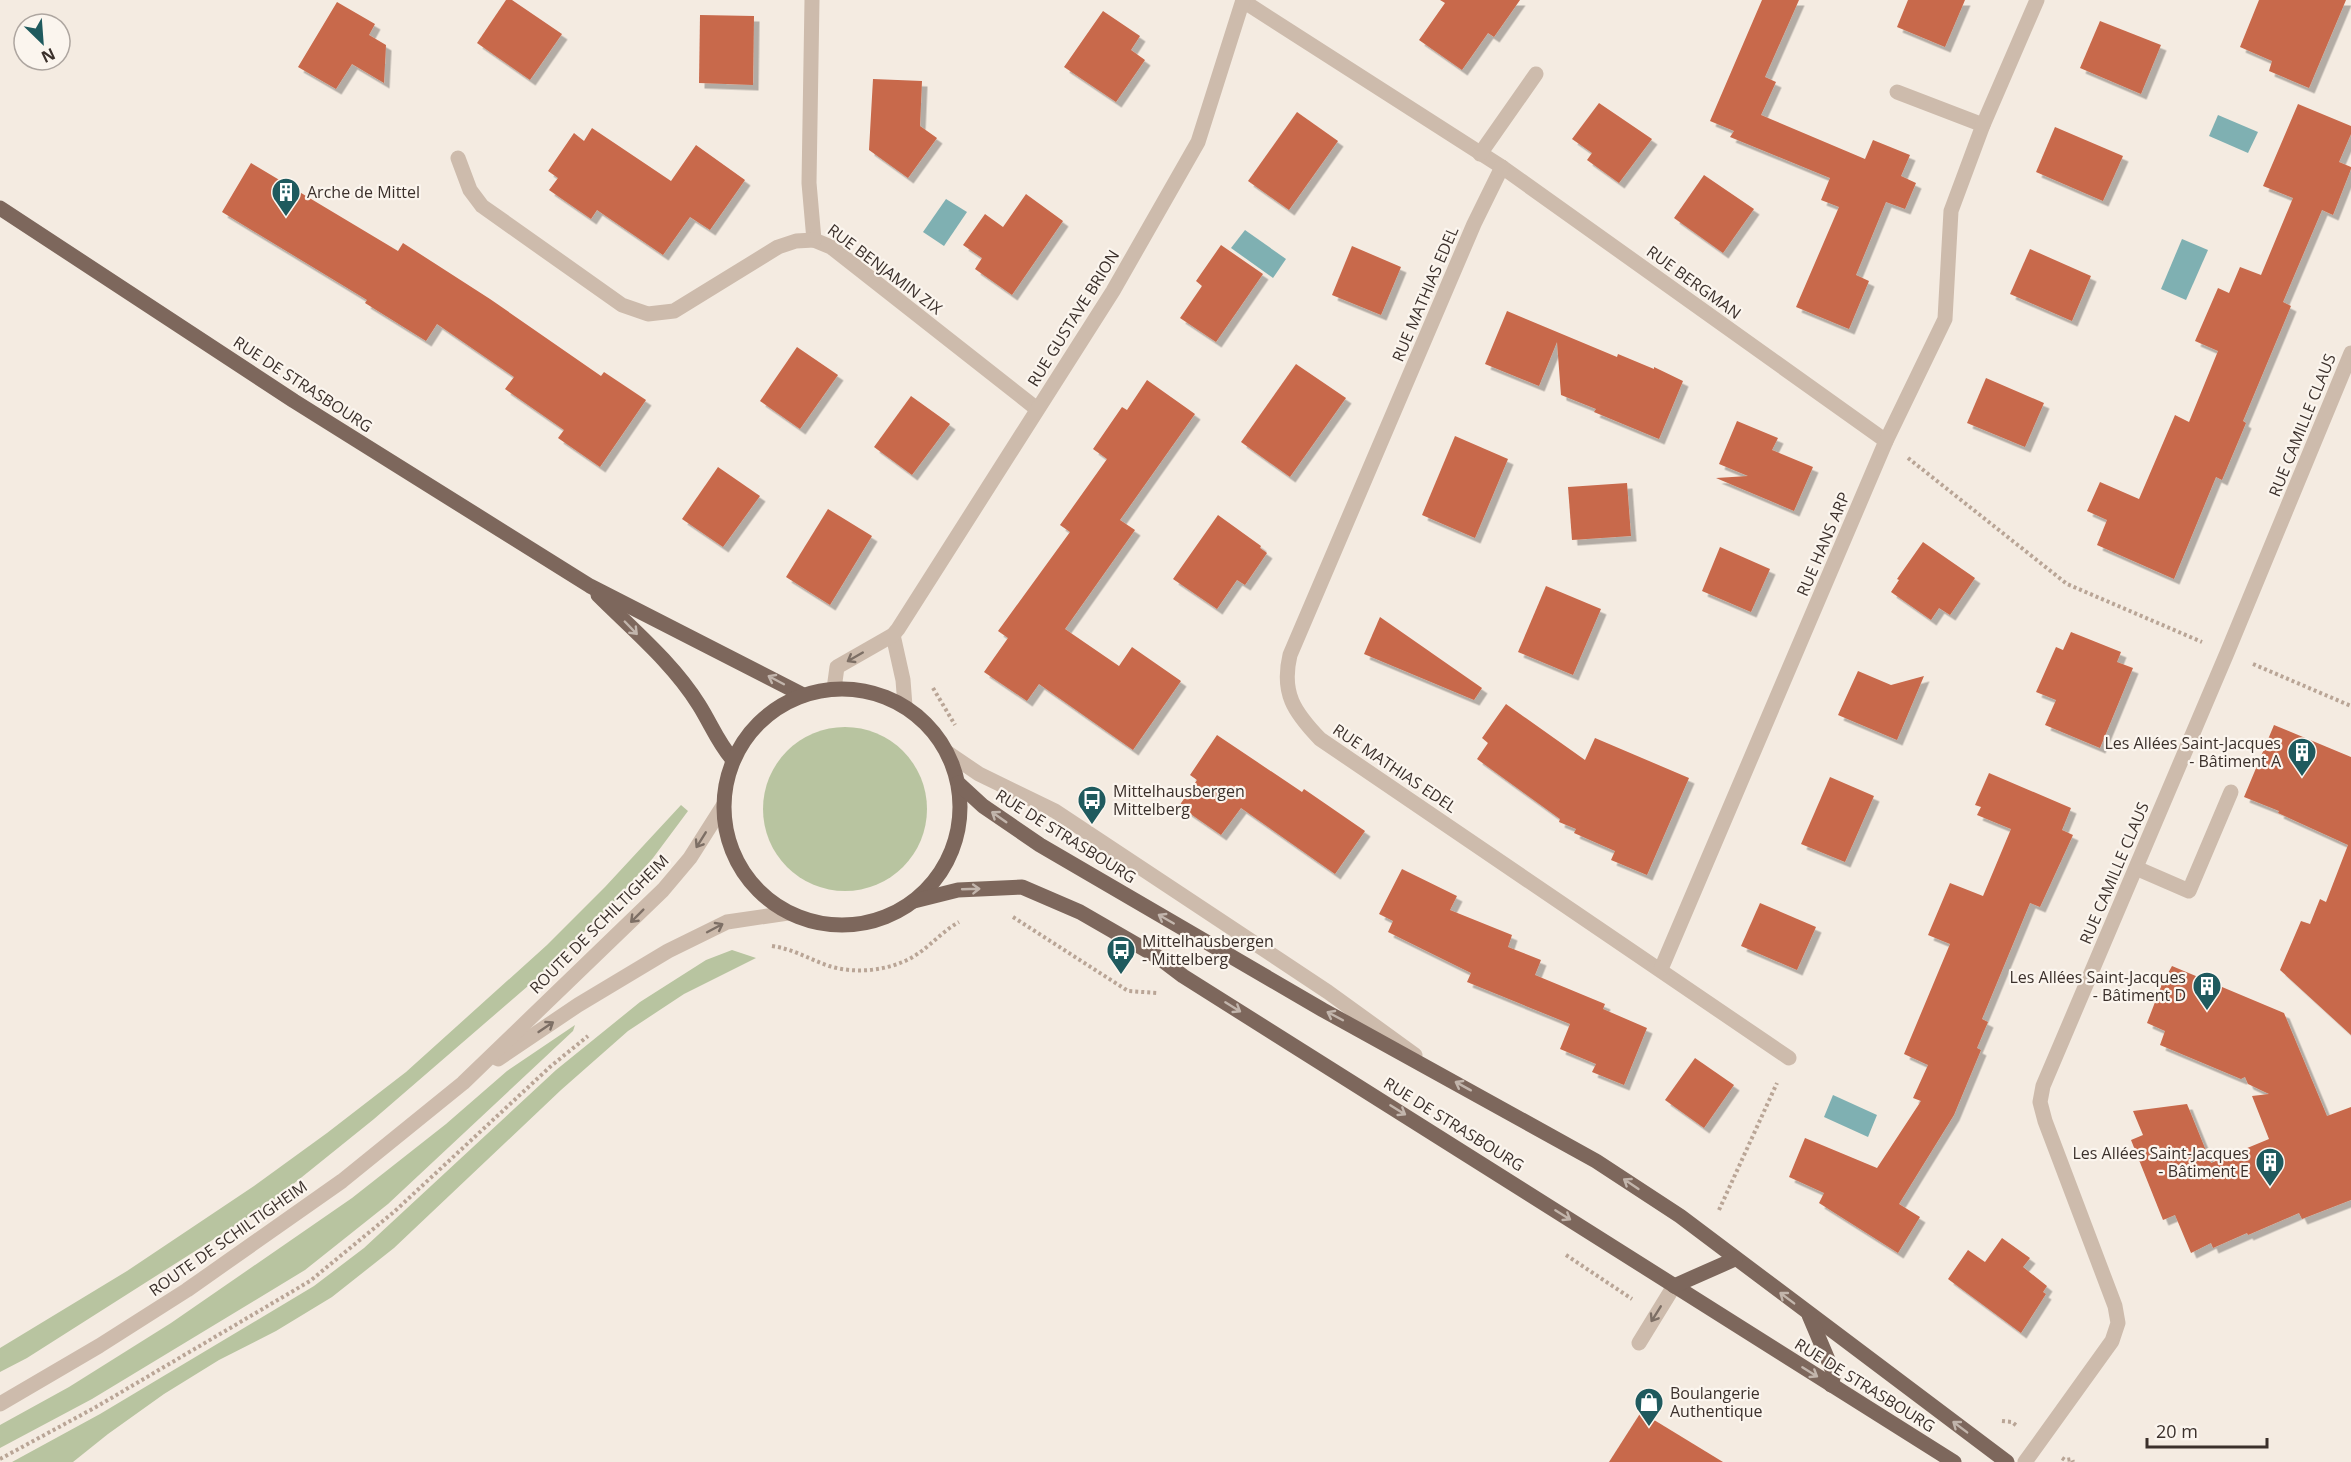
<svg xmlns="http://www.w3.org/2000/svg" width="2351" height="1462" font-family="'Open Sans',sans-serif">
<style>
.green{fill:#b8c4a0}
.water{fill:#7fb0b2}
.building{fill:#c8694b;filter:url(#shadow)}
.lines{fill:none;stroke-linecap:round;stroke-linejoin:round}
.path{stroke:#b9a596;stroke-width:4;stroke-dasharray:3 3;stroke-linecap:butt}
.minor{stroke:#cdbbac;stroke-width:15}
.major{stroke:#7d675c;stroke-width:15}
.oneway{stroke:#c2b5ac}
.oneway2{stroke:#7d6f65}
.labels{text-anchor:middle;stroke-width:4.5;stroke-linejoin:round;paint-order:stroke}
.poi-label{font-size:16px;fill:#3b302b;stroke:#fbf5ee;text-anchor:start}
.street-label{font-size:16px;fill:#3b302b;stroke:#fbf5ee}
</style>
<defs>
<filter id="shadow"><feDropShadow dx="5.5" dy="5.5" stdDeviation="0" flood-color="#0004"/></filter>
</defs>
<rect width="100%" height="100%" fill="#f4ebe1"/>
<!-- green -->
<g class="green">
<circle cx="845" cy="809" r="82"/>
<path d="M681,805l7,6 -35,47 -41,46 -69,69 -169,146 -108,87 -239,152 -27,14v-24l127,-77 127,-85 73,-53 79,-61 141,-127 58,-58z"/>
<path d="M732,950l24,8 -72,36 -56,37 -67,59 -167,158 -62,49 -56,34 -57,29 -55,34 -56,40 -35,28h-61l88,-48 214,-128 50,-38 192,-178 84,-68 66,-42z"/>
<path d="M575,1025l-2,6 -185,173 -83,66 -213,129 -92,49v-23l69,-38 102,-64 181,-125 94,-74 61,-53z"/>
</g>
<!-- water -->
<g class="water">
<path d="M2218,115l40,17 -10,21 -39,-17z"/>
<path d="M946,199l21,13 -23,34 -21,-14z"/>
<path d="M1245,230l41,29 -13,19 -42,-30z"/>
<path d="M2182,239l26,11 -22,50 -25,-11z"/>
<path d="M1833,1095l44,20 -9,22 -44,-20z"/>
</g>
<!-- building -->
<g class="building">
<path d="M506,0h6l50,34 -32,46 -53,-37z"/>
<path d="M1440,0h80l-26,37 -6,-4 -26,37 -43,-30 26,-37z"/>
<path d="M1762,0h37l-34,77 11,5 -15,33 104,44 8,-19 37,15 -9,21 15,7 -11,26 -19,-7 -30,73 13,6 -20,48 -53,-22 43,-100 -18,-7 9,-22 -100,-41 4,-6 -24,-10z"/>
<path d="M1908,0h57l-20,47 -48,-20z"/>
<path d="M2259,0h87l-37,88 -40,-17 3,-10 -32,-14z"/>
<path d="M337,2l38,22 -6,11 17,10 -2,38 -32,-19 -16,25 -38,-22z"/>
<path d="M1103,11l37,25 -9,14 14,10 -29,42 -52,-35z"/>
<path d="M700,15l54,1 -1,69 -54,-2z"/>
<path d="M2100,21l61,24 -20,49 -61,-26z"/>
<path d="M873,79l49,2 -2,45 17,12 -29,40 -39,-28z"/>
<path d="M1599,103l53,36 -33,44 -32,-23 5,-7 -20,-14z"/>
<path d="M2298,104l53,22v8l-12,28 12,5v2l-18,46 -11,-5 -39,92 8,4 -48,115 3,2 -24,57 -6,-3 -42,102 -77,-34 10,-25 -20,-9 13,-29 39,17 36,-84 14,7 29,-71 -23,-10 23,-53 11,5 11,-26 21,8 32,-77 -30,-12z"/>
<path d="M1297,112l41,29 -49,69 -41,-29z"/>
<path d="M2055,127l68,29 -20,45 -67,-29z"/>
<path d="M592,128l79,53 25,-36 49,35 -35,50 -20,-13 -27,38 -66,-45 -6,9 -42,-29 9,-12 -10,-7 26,-38 10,8z"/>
<path d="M251,163l147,88 5,-8 87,56 111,77 3,-4 42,28 -46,67 -42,-29 6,-8 -59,-41 9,-12 -77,-53 -11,17 -61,-38 2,-3 -145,-88z"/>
<path d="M1704,175l50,34 -31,44 -49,-35z"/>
<path d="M1026,194l37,27 -51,74 -37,-26 7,-11 -19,-13 22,-31 18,13z"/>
<path d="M1221,245l42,29 -47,68 -36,-24 22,-32 -6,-5z"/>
<path d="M1352,246l49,21 -20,48 -49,-20z"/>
<path d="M2030,249l61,27 -19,45 -62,-27z"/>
<path d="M1507,311l110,46 1,-3 36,15v-2l29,14 -24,58 -65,-27 2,-3 -35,-14 -4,-53 -18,44 -54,-22z"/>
<path d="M797,347l41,28 -38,54 -40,-28z"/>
<path d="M1296,364l50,34 -56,79 -49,-35z"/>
<path d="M1986,378l58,25 -19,44 -58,-24z"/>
<path d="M1147,380l48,34 -75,106 15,10 -70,99 54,37 13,-19 49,34 -48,69 -94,-66 -12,17 -43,-29 24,-34 -10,-7 72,-99 -10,-7 47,-66 -14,-10 29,-42 5,3z"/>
<path d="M911,396l39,28 -38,51 -38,-28z"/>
<path d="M1737,421l41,17 -6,12 41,17 -19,44 -78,-33 32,-2 -29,-12z"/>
<path d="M1455,436l53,23 -33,79 -53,-23z"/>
<path d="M718,467l42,29 -37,51 -41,-28z"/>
<path d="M1627,483l4,53 -59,4 -4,-53z"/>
<path d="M828,509l44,27 -42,69 -44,-28z"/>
<path d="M1218,515l43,31 -1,2 7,5 -22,32 -8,-5 -20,29 -44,-30z"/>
<path d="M1923,542l52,36 -25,37 -11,-7 -8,12 -40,-28 8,-12 -2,-1z"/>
<path d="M1720,547l50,22 -19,43 -49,-21z"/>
<path d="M1546,586l55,23 -28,66 -55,-23z"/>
<path d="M1380,617l102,71 -8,12 -110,-46z"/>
<path d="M2071,632l50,20 -4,10 16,6 -33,80 -55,-23 11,-25 -20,-8 20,-45 7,3z"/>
<path d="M1858,671l33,14 33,-9 -27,64 -59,-25z"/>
<path d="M1506,704l79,56 10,-22 94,40 -42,97 -36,-15 4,-9 -41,-18 2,-4 -17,-7 1,-3 -83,-60 11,-16 -6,-5z"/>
<path d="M2274,725l77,32v278l-71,-65 21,-49 9,3 10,-25 6,3 22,-57 -70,-32 1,-2 -35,-14z"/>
<path d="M1217,735l85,57 2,-3 61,42 -30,43 -94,-66 -20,27 -42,-29 18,-26 -7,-5z"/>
<path d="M1989,773l82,35 -9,22 11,5 -33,72 -10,-4 -48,116 6,3 -11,26 4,2 -27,65 -55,89 21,13 -22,36 -79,-50 5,-10 -35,-16 16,-39 72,30 44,-67 -8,-3 15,-33 -24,-11 46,-110 -22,-9 22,-52 33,13 28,-67 -34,-14 4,-8 -6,-2z"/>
<path d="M1830,777l44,19 -29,66 -44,-18z"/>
<path d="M1402,869l55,27 -7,14 62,25 -4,12 33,13 -6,15 70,29 -2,5 44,19 -23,57 -32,-13 4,-8 -36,-15 10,-25 -103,-42 4,-9 -83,-41 5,-11 -14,-7z"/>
<path d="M1760,903l56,24 -19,43 -56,-24z"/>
<path d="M2172,966l112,47 43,103 24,-9v93l-49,19 -3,-6 -51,22 -1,-2 -34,15 -2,-5 -20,10 -16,-38 -12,5 -32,-80 12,-5 -10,-24 54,-7 24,59 58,-24 -17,-43 17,-2 -21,-10 -3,-7 -4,2 -81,-34 5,-14 -18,-8 15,-39z"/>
<path d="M1695,1058l39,27 -30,43 -39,-28z"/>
<path d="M2002,1238l28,20 -7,9 24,19 -4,6 3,2 -25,39 -73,-54 20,-29 17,12z"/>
<path d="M1641,1412l82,50h-114z"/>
</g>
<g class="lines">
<!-- path -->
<g class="path">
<path d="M1908,458l159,126 135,58"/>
<path d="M2253,664l98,42"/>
<path d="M933,688l22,37"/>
<path d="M1013,917l115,74 29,2"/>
<path d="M772,946c21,3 37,13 57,20 26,8 58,5 82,-8 18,-10 30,-26 48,-36"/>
<path d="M1719,1210l58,-127"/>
<path d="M1566,1255l66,44"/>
<path d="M2002,1421l10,1 5,4"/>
<path d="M2062,1458l3,2 7,-1 1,3"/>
<path d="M0,1459l96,-52 214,-126 85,-70 156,-145 37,-30"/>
</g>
<!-- minor -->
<g class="minor">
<path d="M812,0l-3,183 5,57 17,7 206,162"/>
<path d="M1243,1l259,166 384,274"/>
<path d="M1897,92l86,33"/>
<path d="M1480,154l56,-80"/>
<path d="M458,158l12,32 12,16 140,99 26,9 26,-3 104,-64 18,-6 18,-1"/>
<path d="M1502,167l-28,57 -184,431c-9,38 4,57 30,84l469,319"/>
<path d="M893,635l10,45 2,26"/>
<path d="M834,689l3,-22 56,-32 5,-6 215,-338 85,-149 45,-142"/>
<path d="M948,753l31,21 76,37 273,181 87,63"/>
<path d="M2136,868l53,23 42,-99"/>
<path d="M1661,969l225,-528 59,-122 6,-108 32,-86 54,-125"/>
<path d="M498,1059l80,-54 90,-54 59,-29 61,-9"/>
<path d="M1639,1343l35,-57"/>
<path d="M0,1404l99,-58 88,-56 155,-109 121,-98 200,-193 27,-32 33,-52"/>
<path d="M2025,1462l87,-121 6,-18 -3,-17 -70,-185 -5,-19 3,-16 184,-433 124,-300"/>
</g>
<!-- major -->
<g class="major">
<path d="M0,208l294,193 296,185 213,109"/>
<path d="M598,595c34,34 75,68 101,110 12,19 19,38 34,55"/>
<circle cx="842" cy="807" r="118"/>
<path d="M958,783l25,23 57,39 283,165 273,151 84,55 327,246"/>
<path d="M914,901l44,-11 64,-3 58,25 78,45 25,19 771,486"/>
<path d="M1674,1286l61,-27"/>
<path d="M1809,1315l25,59 -3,11"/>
</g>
</g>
<!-- one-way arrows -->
<defs><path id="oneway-shaft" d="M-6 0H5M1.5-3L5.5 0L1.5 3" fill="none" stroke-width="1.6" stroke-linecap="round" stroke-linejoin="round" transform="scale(1.5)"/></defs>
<g class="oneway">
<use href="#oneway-shaft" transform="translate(631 628) rotate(46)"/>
<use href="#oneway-shaft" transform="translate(776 680) rotate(-152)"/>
<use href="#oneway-shaft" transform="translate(999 817) rotate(-145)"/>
<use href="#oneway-shaft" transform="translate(971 889) rotate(-2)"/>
<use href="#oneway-shaft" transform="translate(1166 919) rotate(-150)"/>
<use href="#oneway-shaft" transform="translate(1233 1007) rotate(32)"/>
<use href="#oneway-shaft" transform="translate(1335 1016) rotate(-152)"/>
<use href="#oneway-shaft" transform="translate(1463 1086) rotate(-151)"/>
<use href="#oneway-shaft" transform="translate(1398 1110) rotate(32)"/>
<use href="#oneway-shaft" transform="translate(1631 1184) rotate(-146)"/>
<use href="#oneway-shaft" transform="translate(1563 1215) rotate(32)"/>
<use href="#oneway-shaft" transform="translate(1787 1298) rotate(-143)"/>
<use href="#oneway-shaft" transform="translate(1810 1372) rotate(32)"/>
<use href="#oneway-shaft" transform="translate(1960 1427) rotate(-143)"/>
</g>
<g class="oneway2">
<use href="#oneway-shaft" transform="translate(855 657) rotate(150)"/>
<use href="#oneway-shaft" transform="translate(701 840) rotate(122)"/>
<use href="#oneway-shaft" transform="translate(637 916) rotate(135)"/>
<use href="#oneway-shaft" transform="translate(715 928) rotate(-28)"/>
<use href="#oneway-shaft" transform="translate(546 1027) rotate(-34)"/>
<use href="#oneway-shaft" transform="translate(1656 1314) rotate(122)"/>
</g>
<!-- icons -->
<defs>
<g id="building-pin" transform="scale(1.5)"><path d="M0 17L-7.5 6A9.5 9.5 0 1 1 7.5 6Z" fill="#1f5a5e" stroke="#fbf5ee"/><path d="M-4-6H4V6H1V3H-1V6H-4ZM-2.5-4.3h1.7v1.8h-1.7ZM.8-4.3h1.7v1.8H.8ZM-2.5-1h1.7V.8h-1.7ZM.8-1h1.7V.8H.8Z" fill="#fff"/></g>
<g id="bus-pin" transform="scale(1.5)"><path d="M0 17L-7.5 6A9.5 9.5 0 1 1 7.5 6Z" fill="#1f5a5e" stroke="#fbf5ee"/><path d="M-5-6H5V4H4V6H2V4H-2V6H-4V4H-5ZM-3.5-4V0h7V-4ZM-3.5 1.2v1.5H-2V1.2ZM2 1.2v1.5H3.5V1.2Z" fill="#fff"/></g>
<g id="shop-pin" transform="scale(1.5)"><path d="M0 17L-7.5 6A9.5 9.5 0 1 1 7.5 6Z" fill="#1f5a5e" stroke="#fbf5ee"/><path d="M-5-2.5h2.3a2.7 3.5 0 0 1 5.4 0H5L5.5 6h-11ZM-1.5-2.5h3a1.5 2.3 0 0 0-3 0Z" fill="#fff"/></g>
</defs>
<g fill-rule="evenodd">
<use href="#building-pin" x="286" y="192"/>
<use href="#building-pin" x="2302" y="752"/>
<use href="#bus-pin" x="1092" y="800"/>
<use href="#bus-pin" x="1121" y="950"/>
<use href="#building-pin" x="2207" y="986"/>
<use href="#building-pin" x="2270" y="1162"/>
<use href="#shop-pin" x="1649" y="1402"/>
</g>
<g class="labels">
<!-- poi labels -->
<g class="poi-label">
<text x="307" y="198">Arche de Mittel</text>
<text x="2281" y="749" text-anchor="end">Les Allées Saint-Jacques<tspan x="2281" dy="18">- Bâtiment A</tspan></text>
<text x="1113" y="797">Mittelhausbergen<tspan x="1113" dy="18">Mittelberg</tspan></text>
<text x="1142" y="947">Mittelhausbergen<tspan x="1142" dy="18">- Mittelberg</tspan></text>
<text x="2186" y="983" text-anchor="end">Les Allées Saint-Jacques<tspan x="2186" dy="18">- Bâtiment D</tspan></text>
<text x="2249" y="1159" text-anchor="end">Les Allées Saint-Jacques<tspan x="2249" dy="18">- Bâtiment E</tspan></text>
<text x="1670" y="1399">Boulangerie<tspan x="1670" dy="18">Authentique</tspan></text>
</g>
<!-- street labels -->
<g class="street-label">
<text transform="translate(885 269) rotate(37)" y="6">RUE BENJAMIN ZIX</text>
<text transform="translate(1694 282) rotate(36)" y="6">RUE BERGMAN</text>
<text transform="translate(1425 294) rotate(-67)" y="6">RUE MATHIAS EDEL</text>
<text transform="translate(1073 318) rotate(-58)" y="6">RUE GUSTAVE BRION</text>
<text transform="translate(303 384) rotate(33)" y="6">RUE DE STRASBOURG</text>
<text transform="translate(2302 425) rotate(-68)" y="6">RUE CAMILLE CLAUS</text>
<text transform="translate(1823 544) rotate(-67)" y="6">RUE HANS ARP</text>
<text transform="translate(1395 768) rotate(34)" y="6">RUE MATHIAS EDEL</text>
<text transform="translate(1066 836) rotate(32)" y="6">RUE DE STRASBOURG</text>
<text transform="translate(2114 873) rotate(-67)" y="6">RUE CAMILLE CLAUS</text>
<text transform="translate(599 924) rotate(-45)" y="6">ROUTE DE SCHILTIGHEIM</text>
<text transform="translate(1454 1124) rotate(32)" y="6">RUE DE STRASBOURG</text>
<text transform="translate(228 1238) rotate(-35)" y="6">ROUTE DE SCHILTIGHEIM</text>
<text transform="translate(1865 1385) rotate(32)" y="6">RUE DE STRASBOURG</text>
</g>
</g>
<!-- north arrow -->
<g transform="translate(42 42) rotate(155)"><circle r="28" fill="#fbf5ee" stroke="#aea6a0" stroke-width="1.5"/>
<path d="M0-4.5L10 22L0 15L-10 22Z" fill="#1f5a5e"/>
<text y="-9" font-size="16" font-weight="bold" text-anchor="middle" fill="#3b302b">N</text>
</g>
<!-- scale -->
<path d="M2147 1438v9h120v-9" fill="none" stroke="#3b302b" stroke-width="3"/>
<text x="2156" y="1438" font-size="18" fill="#3b302b" stroke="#fbf5ee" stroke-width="4.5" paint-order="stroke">20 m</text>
</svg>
